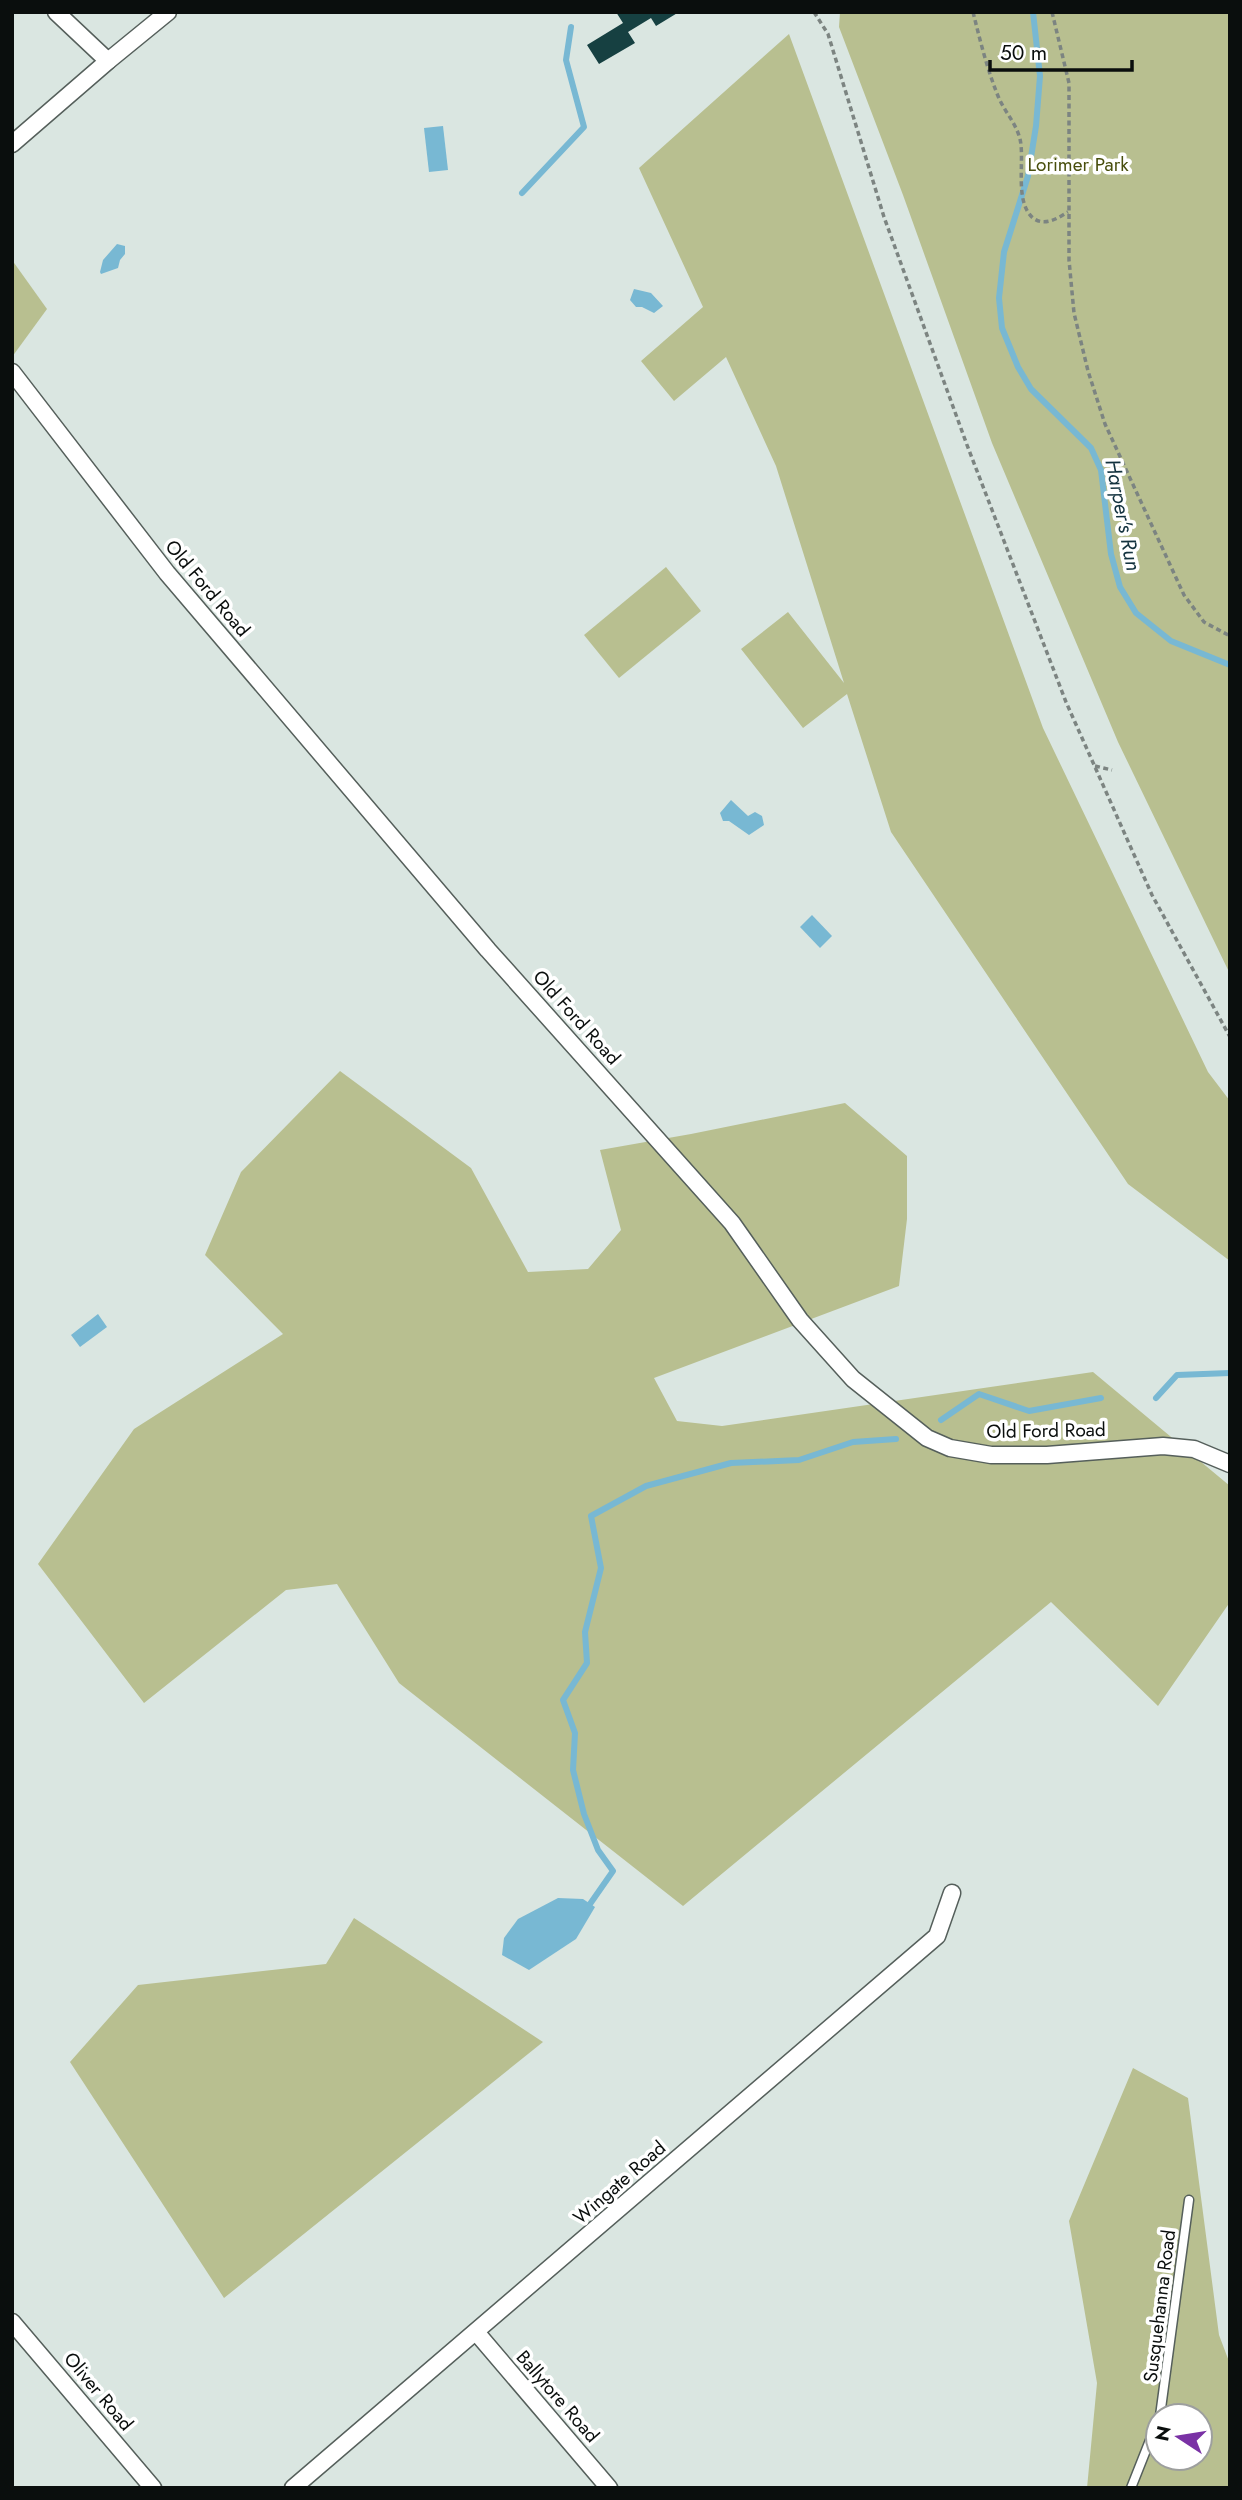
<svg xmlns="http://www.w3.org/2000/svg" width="1242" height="2500" font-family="Jost,sans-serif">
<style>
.green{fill:#b8bf90;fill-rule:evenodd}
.water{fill:#78b8d3}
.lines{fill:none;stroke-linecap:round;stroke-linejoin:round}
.stream{stroke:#78b8d3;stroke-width:6}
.building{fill:#164041}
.lane-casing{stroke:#555f5b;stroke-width:11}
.street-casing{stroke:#555f5b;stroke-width:19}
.path{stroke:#7c8481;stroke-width:3.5;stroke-dasharray:5 3.5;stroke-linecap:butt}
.lane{stroke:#fff;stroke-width:8}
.street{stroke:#fff;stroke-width:16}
.labels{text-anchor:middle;stroke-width:7;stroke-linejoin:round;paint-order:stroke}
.park-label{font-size:19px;fill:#484e0d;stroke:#fff}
.street-label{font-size:19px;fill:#0a0e0d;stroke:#fff}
.water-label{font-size:21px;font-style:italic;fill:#13323e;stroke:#fff}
</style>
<rect width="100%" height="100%" fill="#dae6e1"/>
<!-- green -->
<g class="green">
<path d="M840,12h390v962l-112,-232 -126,-299 -89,-248 -64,-168z"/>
<path d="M789,34l254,694 165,344 22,29v160l-102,-77 -237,-352 -44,-138 -44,34 -62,-79 47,-37 56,71 -68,-217 -50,-109 -52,44 -33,-40 62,-54 -64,-139z"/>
<path d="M12,260l35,49 -35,48z"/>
<path d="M666,567l35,44 -82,67 -35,-43z"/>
<path d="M340,1071l131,97 57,104 60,-3 33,-39 -21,-80 91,-16 154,-31 62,53v63l-8,67 -245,92 23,43 45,5 371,-54 137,114v116l-72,104 -107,-104 -368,304 -284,-223 -62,-99 -51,6 -142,113 -106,-139 96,-135 149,-95 -78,-79 36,-83z"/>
<path d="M354,1918l189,124 -319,256 -154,-236 68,-77 188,-21z"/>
<path d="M1133,2068l55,30 31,237 11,29v124h-143l10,-105 -28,-162zM1158,2416h42v42h-42z"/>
</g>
<!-- water -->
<g class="water">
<path d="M443,126l5,44 -19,2 -5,-44z"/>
<path d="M117,244l8,2v8l-5,6 -2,8 -17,6 -1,-2 3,-12z"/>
<path d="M634,289l17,4 12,13 -9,7 -12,-6h-6l-6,-7z"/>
<path d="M731,800l17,16 7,-4 7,4 2,9 -15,10 -20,-14h-6l-3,-8z"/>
<path d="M812,915l20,21 -12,12 -20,-21z"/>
<path d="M98,1314l9,13 -27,20 -9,-12z"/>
<path d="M558,1898l25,1 12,8 -19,32 -47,31 -27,-15 2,-17 14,-19z"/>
</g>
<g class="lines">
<!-- stream -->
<g class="stream">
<path d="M1033,12l7,64 -4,50 -8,50 -24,76 -5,46 3,30 16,39 13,22 60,59 10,22 10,84 9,33 16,26 35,28 59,24"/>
<path d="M522,193l62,-66 -18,-67 5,-33"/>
<path d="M1156,1398l21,-23 53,-2"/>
<path d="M941,1420l38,-26 50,17 72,-13"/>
<path d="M590,1904l23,-33 -15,-21 -14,-36 -11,-44 2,-37 -12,-33 24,-37 -2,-31 16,-64 -10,-52 55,-30 85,-23 68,-3 54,-18 43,-3"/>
</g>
</g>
<!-- building -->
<path class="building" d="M616,12h63l-23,14 -5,-8 -23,14 7,11 -36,21 -12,-19 36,-22z"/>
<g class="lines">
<!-- lane casing -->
<g class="lane-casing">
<g id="lane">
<path d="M1160,2416l29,-216"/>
<path d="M1131,2488l27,-68"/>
</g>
</g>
<!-- street casing -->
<g class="street-casing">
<g id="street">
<path d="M56,12l52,49"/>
<path d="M12,144l96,-83 60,-49"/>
<path d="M12,372l155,201 321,377 244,273 68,97 53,59 74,59 23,10 41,7h56l116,-9 31,3 36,15"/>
<path d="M12,2322l141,166"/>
<path d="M476,2332l133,156"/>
<path d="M293,2488l644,-552 15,-43"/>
</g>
</g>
<!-- path -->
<g class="path">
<path d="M814,12l14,22 56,183 83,228 99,257 86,193 78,142"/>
<path d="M973,12c7,28 14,57 25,84 6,15 18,27 22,43 5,21 -6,63 13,79 12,9 25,0 35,-6"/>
<path d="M1052,12l17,71v177l5,53 14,58 17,53 79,171 20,27 26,14"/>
<path d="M1095,766l17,4"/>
</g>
<!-- lane -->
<use href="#lane" class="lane"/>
<!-- street -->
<use href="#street" class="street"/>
</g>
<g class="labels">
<!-- park labels -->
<g class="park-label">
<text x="1078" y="171">Lorimer Park</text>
</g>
<!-- street labels -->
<g class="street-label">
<text transform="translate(208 588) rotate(50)" y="7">Old Ford Road</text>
<text transform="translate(577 1017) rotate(48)" y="7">Old Ford Road</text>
<text transform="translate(1046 1430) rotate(-1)" y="7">Old Ford Road</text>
<text transform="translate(619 2182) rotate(-41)" y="7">Wingate Road</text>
<text transform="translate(1159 2306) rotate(-83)" y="7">Susquehanna Road</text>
<text transform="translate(99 2391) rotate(50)" y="7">Oliver Road</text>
<text transform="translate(558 2396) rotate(49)" y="7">Ballytore Road</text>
</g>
<!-- water labels -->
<g class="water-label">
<text transform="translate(1123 515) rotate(79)" y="7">Harper's Run</text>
</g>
</g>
<!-- border -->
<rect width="1242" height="2500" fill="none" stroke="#0a0e0d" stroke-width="28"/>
<!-- north arrow -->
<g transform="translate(1179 2437) rotate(282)"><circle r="33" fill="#ffffff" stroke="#9d9f9e" stroke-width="2"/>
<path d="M0-5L12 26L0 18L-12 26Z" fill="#7a32a5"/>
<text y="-10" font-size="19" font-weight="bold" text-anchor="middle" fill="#0a0e0d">N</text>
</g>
<!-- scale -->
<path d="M990 60v10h142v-10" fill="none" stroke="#0a0e0d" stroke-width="3.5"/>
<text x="1000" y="60" font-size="21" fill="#0a0e0d" stroke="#ffffff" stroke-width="5" paint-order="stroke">50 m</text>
</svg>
